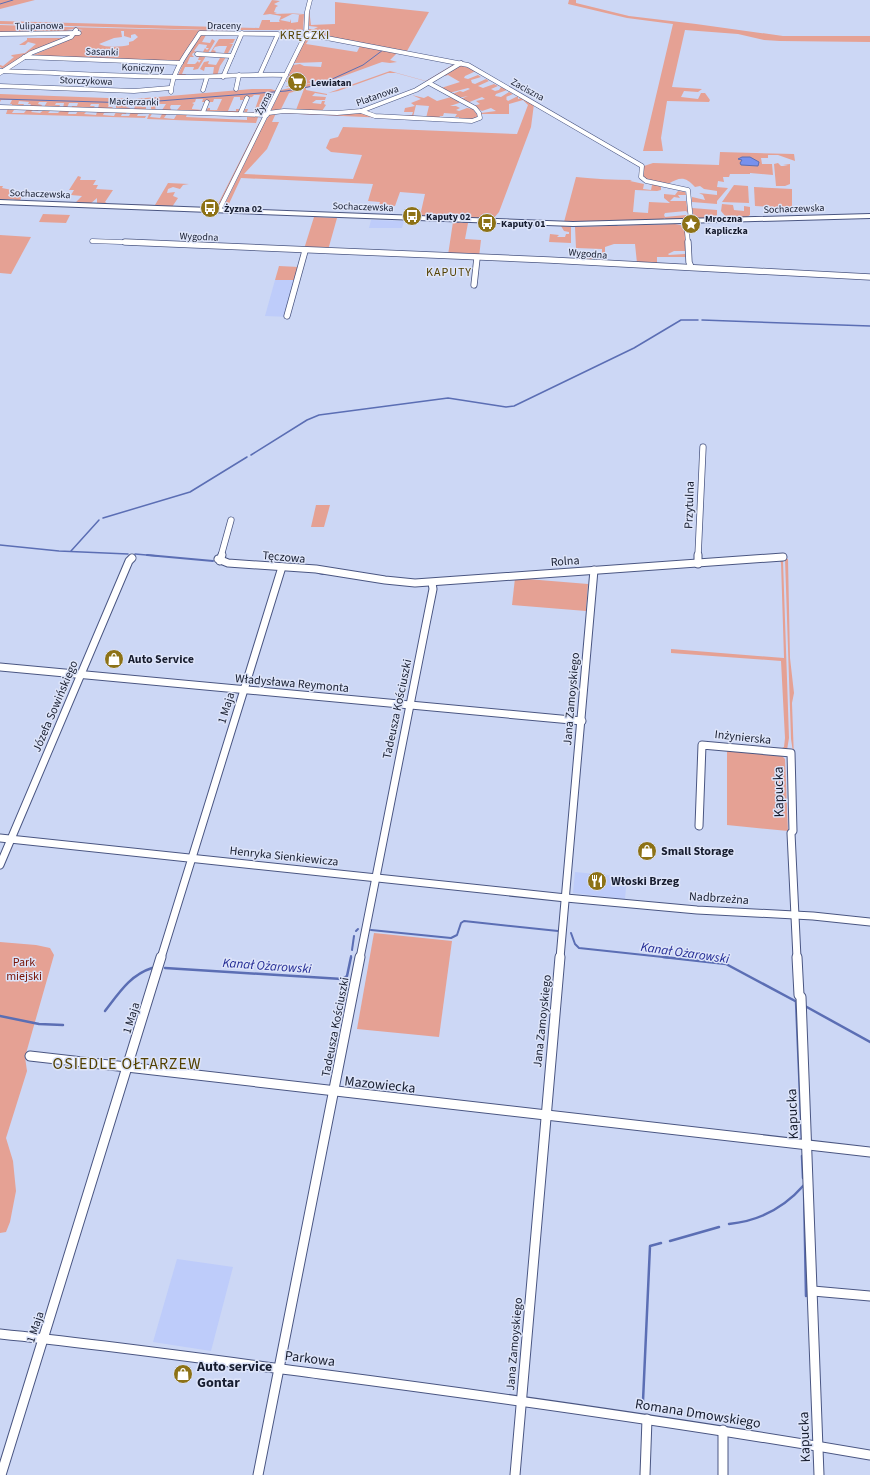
<svg xmlns="http://www.w3.org/2000/svg" width="870" height="1475" font-family="'Source Sans 3',sans-serif">
<style>
.built{fill:#beccfa}
.green{fill:#e5a194;fill-rule:evenodd}
.water{fill:#7891ed;stroke:#5b6eb4}
.lines{fill:none;stroke-linecap:round;stroke-linejoin:round}
.stream-far3{stroke:#5b6eb4;stroke-width:1}
.stream-far2{stroke:#5b6eb4;stroke-width:1.5}
.stream-far1{stroke:#5b6eb4;stroke-width:2}
.stream{stroke:#5b6eb4;stroke-width:2.5}
.minor-far3-casing{stroke:#4a5682;stroke-width:5}
.minor-far2-casing{stroke:#4a5682;stroke-width:7}
.minor-far1-casing{stroke:#4a5682;stroke-width:9}
.minor-casing{stroke:#4a5682;stroke-width:11}
.tertiary-casing{stroke:#4a5682;stroke-width:2}
.minor-far3{stroke:#fff;stroke-width:4}
.minor-far2{stroke:#fff;stroke-width:5.5}
.minor-far1{stroke:#fff;stroke-width:7}
.minor{stroke:#fff;stroke-width:9}
.tertiary{fill:#fff;fill-rule:evenodd}
.labels{text-anchor:middle;stroke-width:3;stroke-linejoin:round;paint-order:stroke}
.far-street-label{font-size:10px;fill:#171d2f;stroke:#dde4f9}
.far-poi-label{font-size:10px;font-weight:bold;fill:#171d2f;stroke:#dde4f9;text-anchor:start}
.far-quarter-label{font-size:12px;letter-spacing:1px;fill:#534100;stroke:#dde4f9}
.street-label{font-size:12px;fill:#171d2f;stroke:#dde4f9}
.poi-label{font-size:12px;font-weight:bold;fill:#171d2f;stroke:#dde4f9;text-anchor:start}
.park-label{font-size:12px;fill:#771306;stroke:#dde4f9}
.water-label{font-size:13px;font-style:italic;fill:#222a94;stroke:#dde4f9}
.near-street-label{font-size:14px;fill:#171d2f;stroke:#dde4f9}
.near-poi-label{font-size:14px;font-weight:bold;fill:#171d2f;stroke:#dde4f9;text-anchor:start}
.near-neighbourhood-label{font-size:16px;letter-spacing:1px;fill:#534100;stroke:#dde4f9}
</style>
<rect width="100%" height="100%" fill="#ccd7f5"/>
<!-- built -->
<g class="built">
<path d="M371,220h1l32,1 -2,7h-33z"/>
<path d="M275,280h24l-10,37 -24,-1z"/>
<path d="M575,872l52,5 -2,22 -52,-6z"/>
<path d="M177,1259l56,8 -22,84 -58,-9z"/>
</g>
<!-- green -->
<g class="green">
<path d="M0,0h35l-35,9z"/>
<path d="M272,0l8,1 -6,3 4,2 -2,1 -2,5 3,1 -3,1 29,-1 -11,1 -12,6 10,2 1,-3v4l7,-1 1,-7h-5l10,-1 -1,16h-94l-209,-6v-3l259,7 3,-8h8v2h10l-1,-1 2,-5 -11,-2 -7,1z"/>
<path d="M569,0h7v3l53,13 67,8 87,12h87v6l-90,-1 -16,-1 -26,-6 -53,-4 -13,57 30,2 -4,3 -14,-1 -3,6 17,2 3,-6h4l5,7 -1,2 -42,-1 -6,37 2,13h-20l30,-127 -46,-6 -59,-14z"/>
<path d="M335,2l94,10 -22,39 -100,-17 1,-5h6l4,-2 -9,-1v-17l2,16 24,-1z"/>
<path d="M0,25c94,3 188,5 282,7h-82l-20,29 -149,-5 40,-17 7,-8 5,-1 -8,-1 -10,1 8,1 -73,1zM121,31h3v5l7,2v-3l4,-1 3,3 -5,4 -4,1v3c-8,2 -23,3 -30,-1l15,-6 8,-1z"/>
<path d="M201,35h8h-3l-4,7 8,1 2,-4 3,2 -7,12h-9l4,-1 2,-4 2,2 2,-2h-3l1,-3 -8,-1 -5,7 3,1 -4,1 -1,2 2,2h-4l-3,7h8l3,-3 1,2 2,-3h-3l1,-3h-3l1,-1h9l-8,13 -5,1 1,-3h-9l-3,7h4l-1,2 -7,-1 5,-11z"/>
<path d="M306,36h5l-5,8 51,8 3,-6 98,17 -29,19 -4,-1 -29,-8h-8l-50,18 -10,2 62,-22 36,10 28,-17 -57,-11 -7,7 7,2 -7,1 -8,-1 -52,19 -24,7v2l21,4v1l-12,-2 -3,3 14,1 -1,3h-9l-4,3 9,1 1,-3h3l-1,3 2,1 -4,6 -52,1 11,-22 36,-8 -8,-2 2,3 -23,4h-3l22,-6 -2,-2 -19,3 7,-17 7,-1 4,2 17,1 1,-5 -28,1zM304,89l-8,21 -15,-1 8,-16z"/>
<path d="M27,38h39l-43,18 -20,13 -3,-2v-2l3,1 11,-9 -3,-1 1,-1 13,-2 11,-9 -8,-2 -3,3h-6l8,-5z"/>
<path d="M219,39h16l-2,4h-4l4,1 -6,11 -7,-1 4,-1 3,-7h-8l-4,1 -2,3 3,1 -1,1 2,2 -7,-1z"/>
<path d="M218,57h8l-6,9 -3,10 -4,-2 1,-7h-9l-1,4 -4,-2 4,-7 5,-1 -1,3 8,1 4,-7z"/>
<path d="M461,65l15,6 -11,5 -1,2 4,1 10,-4 3,2 -10,3 1,3 3,1 11,-5 3,2 -11,5 5,2 11,-4 4,2 -7,3 4,2 4,-1 2,-3 6,3 -11,4 -1,2 6,1 8,-5 4,2 -7,3 1,1 -1,1 2,2 10,-5v3l5,-2 11,6v1l-3,23 -32,85 -6,7 -73,-3 5,-22 -25,-2 -5,14 -16,-1 1,-3 -12,-1 5,-17 -132,-6 -14,30 112,5 -86,-3 -30,-2 41,-85 7,-10h88l12,3 101,5 8,-2 1,-6 15,-2 -5,-3 -9,3 -9,-5 7,-2 -4,-3 9,-2 -3,-2 -15,6 -7,-4 8,-3 -10,2 -6,-4 8,-3 3,1 7,-3 -2,-1 -19,5 -8,-5 19,-6 -12,-7 -3,1 -1,-2zM523,100l5,5 -11,29 -174,-7 -5,10 -8,2 -4,9 5,4 31,3 -9,24 -109,-5 23,-25 12,-27h-7l4,-9 199,9 7,-4v-4h27v-10z"/>
<path d="M252,89h19l6,2 -1,1 -6,1 -10,20h-14l-2,-1 1,-3h3l-1,3h7l6,-17h-6l-2,2 -8,1 -1,2h-3v-3h-6l-6,14h8v-2h3v3l-4,1 -27,-1 -2,-2 2,-2h2v2h7l5,-11h-8l-1,3h-11l1,-3h-7l-1,3 -3,1 2,1 -2,4v1l10,1 -4,1 -21,-1 4,-5h-10l-1,2 1,3h-9l4,-6h-8l-3,4 2,2 -6,-1v-4h-8l-2,2h5v2l-12,1 1,-5h-8l-1,2 4,1 -1,2 -13,-1v-4h-7l-1,2h5l-2,2h-13l1,-5h-8l-1,2h5l-2,2h-22l1,-2h5l1,-3h-9l-2,5h-4l1,-5h-8l-1,2h5l-1,2h-15l3,-5h-8l-1,2 4,1 -1,2 -11,-1 1,-2h-3l1,-2 -10,-1 -1,3h6l-1,2h-11v-2h-2l2,-4h-11l-1,2v-8l134,5z"/>
<path d="M412,95l12,3 4,-2 9,5 14,-4 8,5v1l-9,3h6l4,2 -4,2 3,1 8,-3 6,1 5,7v3l-5,1 -14,-1v-2h-4l2,-3 -13,-1 -1,3h-3l-1,2h-13l3,-12 -13,-1 -3,12 -10,-1 1,-1h8l1,-3h-9l1,-4 10,-2 -4,-3 10,-4z"/>
<path d="M8,108l13,1 -7,1 -2,3h12l4,-5 11,1 -1,2 -5,-1 -2,2 9,1 5,-4 12,1 -7,1 -2,2h10l3,-3 13,1h-5l-1,3h8l2,-3h13v1h-5l-2,2 12,1 1,-3 -2,-1h16l-1,2h-6l-1,2 11,1 2,-4h11l-1,2h-4l-1,2h8l2,-4h12v2h-5l-1,2h9l-1,2 -139,-4z"/>
<path d="M150,112h3l-3,5 10,1 2,-4 6,-2 -4,6 10,1 3,-5h-6h16l-1,3 61,3v-3h-3v-2h11l3,2 -2,6 -109,-4z"/>
<path d="M259,123h2l-42,84 -3,1z"/>
<path d="M720,152l74,2 1,7 -17,-6h-10v3h-7l1,6h10l1,11 -23,-2v1h-20l-1,3h-6l1,5 -6,-1 -1,6 11,1 -11,13v3l-25,-2v-5l13,3 -2,-5 -4,-2 18,2v-4l-13,-2 -4,-3 -5,1c-10,-11 -15,-10 -27,-3l-20,-4 -5,-3 1,-11 9,-3 66,2z"/>
<path d="M778,163l3,3h-4h11l-5,-1 7,-1v20l-5,2h-9l-2,-22z"/>
<path d="M78,176l3,1 -1,3h16l-3,5h5l-2,4 17,1 -8,12 3,2 47,1 13,-22 21,1 -6,1 -3,4 -7,-2 -5,2 -1,4 8,-1 -2,4 5,2 -6,9 -75,-3v-6l-7,6 -15,-1 7,-7 -11,-1 3,-5h-5z"/>
<path d="M576,177c19,2 38,3 56,3l-2,1 14,3 -1,5 8,1 1,-5h6l3,2v3l-4,1 -22,-1 -2,22 15,1 1,-11 21,1 -6,-5v-4l11,1 3,-4 7,1 1,3h-8l2,3 -6,-1 -4,4h16l2,12 -2,-2 -21,2 -1,2 1,2 21,-2v4l-18,1 -4,-2 -1,3 -99,1z"/>
<path d="M734,185l14,1 1,17 -27,-1z"/>
<path d="M0,186h3l-1,2 10,2 -4,6h11l3,-2 -2,7 -8,-2 -12,1z"/>
<path d="M754,187l38,2v19l-37,-2z"/>
<path d="M722,204l11,1 1,5 10,1v-5l6,1v8l-3,2 -20,1 -6,-7z"/>
<path d="M692,208l25,2v8l-20,1 -4,-4z"/>
<path d="M43,214l27,1 -4,8 -27,-1z"/>
<path d="M314,217l23,1 -9,32 -24,-1z"/>
<path d="M453,222l15,1 -3,16 16,1 -2,17 -31,-2z"/>
<path d="M675,224l10,2 1,25h-12l-6,3 1,1 16,-1 1,3h-29v7l-20,-1 -2,-19h-21l-9,3v17l-25,-3 -4,-3 -1,-7h11v4l9,2v-2l3,1v-2l4,-2v-3l-26,-1 -1,-21z"/>
<path d="M561,226l10,1v16l-22,-1 1,-8 9,1 -2,2h8l1,-3h3v-2l-5,-1z"/>
<path d="M0,235l31,2 -20,37 -11,-1z"/>
<path d="M279,266l20,1 -4,13h-20z"/>
<path d="M316,505h14l-6,22h-13z"/>
<path d="M785,558l3,1 2,99 4,35 -2,10 2,56 -3,-20z"/>
<path d="M779,559h3l1,2 6,177 -2,12 -7,-1 4,-2 1,-9 -4,-77 -110,-8v-4l113,9 -3,-95z"/>
<path d="M515,578l73,6 -2,27 -74,-6z"/>
<path d="M727,750l54,5 4,4 3,72 -61,-6z"/>
<path d="M374,933l78,8 -13,96 -82,-8z"/>
<path d="M0,942l36,3 14,3 4,7 -29,102 2,14 -21,67 7,23 3,30 -6,31 -4,10 -6,1z"/>
</g>
<!-- water -->
<path class="water" d="M742,157h8l9,5 -1,4 -17,-1 -1,-2 2,-3 -4,-1z"/>
<g class="lines">
<!-- stream-far3 -->
<g class="stream-far3">
<path d="M0,4l13,-4"/>
<path d="M0,99l133,4 153,-12 33,-6 44,-20 20,-15"/>
<path d="M455,222h4"/>
<path d="M463,222h4"/>
<path d="M607,225h10"/>
</g>
<!-- stream-far2 -->
<g class="stream-far2">
<path d="M702,320l168,6"/>
<path d="M251,455l56,-35 12,-5 129,-17 58,9 8,-1 120,-58 47,-28h17"/>
<path d="M103,518l87,-26 57,-35"/>
<path d="M0,545l59,6 69,3"/>
<path d="M71,551l28,-31"/>
<path d="M135,554l23,2"/>
</g>
<!-- stream-far1 -->
<g class="stream-far1">
<path d="M147,555l66,6"/>
<path d="M319,573l4,1"/>
<path d="M371,930l80,8 6,-3 4,-12 3,-2 94,10"/>
<path d="M356,931l2,-2"/>
<path d="M571,933l4,11 4,4 93,10"/>
<path d="M352,950l2,-14"/>
<path d="M351,958v-2"/>
</g>
<!-- stream -->
<g class="stream">
<path d="M663,957l63,7 71,38"/>
<path d="M165,968l177,11 5,-3 4,-19"/>
<path d="M796,1001l6,140"/>
<path d="M805,1006l65,36"/>
<path d="M105,1011c14,-18 25,-36 47,-43"/>
<path d="M0,1016l39,8 24,1"/>
<path d="M802,1156l1,22"/>
<path d="M804,1189l2,107"/>
<path d="M729,1224c30,-3 55,-16 75,-39"/>
<path d="M670,1241l49,-14"/>
<path d="M643,1401l7,-155 11,-3"/>
</g>
<!-- minor-far3 casing -->
<g class="minor-far3-casing">
<g id="minor-far3">
<path d="M0,34l79,-1"/>
<path d="M306,34l162,31 174,101 -1,11 5,4 42,9 3,31"/>
<path d="M197,54l35,2"/>
<path d="M24,57l157,6"/>
<path d="M0,71c59,2 118,5 176,6 37,0 73,-3 110,-2"/>
<path d="M0,73l31,-20 40,-16 5,-7"/>
<path d="M223,77l19,-44"/>
<path d="M0,86l134,5 36,-3"/>
<path d="M236,89l3,-14"/>
<path d="M203,90l4,-13"/>
<path d="M171,92c1,-22 18,-41 29,-59l78,1 -18,40"/>
<path d="M0,107l267,8"/>
<path d="M361,111l14,5 97,5 8,-3 -1,-5 -4,-5 -46,-25"/>
<path d="M203,112l4,-10"/>
<path d="M268,113l16,-2 53,2 24,-2 55,-21 45,-27"/>
<path d="M240,114l7,-16"/>
<path d="M219,210l87,-176 1,-22 3,-12"/>
<path d="M686,221l2,22"/>
<path d="M92,241l55,2"/>
</g>
</g>
<!-- minor-far2 casing -->
<g class="minor-far2-casing">
<g id="minor-far2">
<path d="M125,242l424,18 321,17"/>
<path d="M688,242l1,20 2,5"/>
<path d="M474,285l3,-27"/>
<path d="M287,316l18,-65"/>
<path d="M221,556l10,-36"/>
<path d="M698,556l5,-109"/>
</g>
</g>
<!-- minor-far1 casing -->
<g class="minor-far1-casing">
<g id="minor-far1">
<path d="M218,559l10,4 88,6 69,11 30,3 368,-26"/>
<path d="M220,561l2,-6"/>
<path d="M698,564v-9"/>
<path d="M0,667l582,54"/>
<path d="M699,826l3,-81 89,8 2,78 -2,2 6,125"/>
<path d="M0,838l566,60 131,12 116,6 57,6"/>
<path d="M0,865l129,-304 3,-3"/>
<path d="M161,958l121,-391"/>
<path d="M360,958l66,-334 7,-35 -1,-6"/>
<path d="M560,958l34,-388"/>
</g>
</g>
<!-- minor casing -->
<g class="minor-casing">
<g id="minor">
<path d="M797,957l2,38 2,2 18,478"/>
<path d="M30,1056l840,96"/>
<path d="M813,1291l57,5"/>
<path d="M0,1334c107,11 213,26 320,40 184,24 367,50 550,81"/>
<path d="M723,1430v45"/>
<path d="M1,1475l160,-518"/>
<path d="M258,1475l102,-518"/>
<path d="M515,1475l45,-518"/>
<path d="M645,1475l2,-56"/>
</g>
</g>
<!-- tertiary casing -->
<g class="tertiary-casing">
<path id="tertiary" d="M0,200l573,22 297,-8v4l-297,8 -573,-22z"/>
</g>
<!-- minor-far3 -->
<use href="#minor-far3" class="minor-far3"/>
<!-- minor-far2 -->
<use href="#minor-far2" class="minor-far2"/>
<!-- minor-far1 -->
<use href="#minor-far1" class="minor-far1"/>
<!-- minor -->
<use href="#minor" class="minor"/>
<!-- tertiary -->
<use href="#tertiary" class="tertiary"/>
</g>
<!-- icons -->
<defs>
<g id="supermarket-disc" transform="scale(1)"><circle r="9.5" fill="#8d7216" stroke="#dde4f9"/><path d="M-6-5.5h2.5l.6 2H6L4.5 2H-2.5L-4.4-4H-6ZM-1.5 3.2a1.3 1.3 0 1 0 .1 0ZM3 3.2a1.3 1.3 0 1 0 .1 0Z" fill="#fff"/></g>
<g id="bus-disc" transform="scale(1)"><circle r="9.5" fill="#8d7216" stroke="#dde4f9"/><path d="M-5-6H5V4H4V6H2V4H-2V6H-4V4H-5ZM-3.5-4V0h7V-4ZM-3.5 1.2v1.5H-2V1.2ZM2 1.2v1.5H3.5V1.2Z" fill="#fff"/></g>
<g id="sight-disc" transform="scale(1)"><circle r="9.5" fill="#8d7216" stroke="#dde4f9"/><path d="M0-6L1.8-2.2L6-1.7L2.9 1.2L3.7 5.4L0 3.3L-3.7 5.4L-2.9 1.2L-6-1.7L-1.8-2.2Z" fill="#fff"/></g>
<g id="shop-disc" transform="scale(1)"><circle r="9.5" fill="#8d7216" stroke="#dde4f9"/><path d="M-5-2.5h2.3a2.7 3.5 0 0 1 5.4 0H5L5.5 6h-11ZM-1.5-2.5h3a1.5 2.3 0 0 0-3 0Z" fill="#fff"/></g>
<g id="restaurant-disc" transform="scale(1)"><circle r="9.5" fill="#8d7216" stroke="#dde4f9"/><path d="M-5-6h1v4h1v-4h1v4h1v-4h1v5L-1.5 .5V6h-2V.5L-5-1ZM5-6V6H3V1.5H1.5Q1.5-4 5-6Z" fill="#fff"/></g>
</defs>
<g fill-rule="evenodd">
<use href="#supermarket-disc" x="297" y="82"/>
<use href="#bus-disc" x="210" y="208"/>
<use href="#bus-disc" x="412" y="216"/>
<use href="#bus-disc" x="487" y="223"/>
<use href="#sight-disc" x="691" y="224"/>
<use href="#shop-disc" x="114" y="659"/>
<use href="#shop-disc" x="647" y="851"/>
<use href="#restaurant-disc" x="597" y="881"/>
<use href="#shop-disc" x="183" y="1374"/>
</g>
<g class="labels">
<!-- far-street labels -->
<g class="far-street-label">
<text transform="translate(39 25) rotate(-1)" y="4">Tulipanowa</text>
<text x="224" y="29">Draceny</text>
<text transform="translate(102 51) rotate(2)" y="4">Sasanki</text>
<text transform="translate(143 67) rotate(2)" y="4">Koniczyny</text>
<text transform="translate(86 80) rotate(2)" y="4">Storczykowa</text>
<text transform="translate(528 89) rotate(29)" y="4">Zaciszna</text>
<text transform="translate(377 95) rotate(-20)" y="4">Platanowa</text>
<text transform="translate(134 101) rotate(1)" y="4">Macierzanki</text>
<text transform="translate(263 103) rotate(-63)" y="4">Żyzna</text>
<text transform="translate(40 193) rotate(2)" y="4">Sochaczewska</text>
<text transform="translate(363 206) rotate(2)" y="4">Sochaczewska</text>
<text transform="translate(794 208) rotate(-2)" y="4">Sochaczewska</text>
<text transform="translate(199 236) rotate(2)" y="4">Wygodna</text>
<text transform="translate(588 253) rotate(5)" y="4">Wygodna</text>
</g>
<!-- far-poi labels -->
<g class="far-poi-label">
<text x="311" y="86">Lewiatan</text>
<text x="224" y="212">Żyzna 02</text>
<text x="426" y="220">Kaputy 02</text>
<text x="705" y="222">Mroczna<tspan x="705" dy="12">Kapliczka</tspan></text>
<text x="501" y="227">Kaputy 01</text>
</g>
<!-- far-quarter labels -->
<g class="far-quarter-label">
<text x="305" y="39">KRĘCZKI</text>
<text x="449" y="276">KAPUTY</text>
</g>
<!-- street labels -->
<g class="street-label">
<text transform="translate(689 505) rotate(-88)" y="4">Przytulna</text>
<text transform="translate(284 557) rotate(5)" y="4">Tęczowa</text>
<text transform="translate(565 561) rotate(-4)" y="4">Rolna</text>
<text transform="translate(292 683) rotate(5)" y="4">Władysława Reymonta</text>
<text transform="translate(571 699) rotate(-85)" y="4">Jana Zamoyskiego</text>
<text transform="translate(55 706) rotate(-67)" y="4">Józefa Sowińskiego</text>
<text transform="translate(226 708) rotate(-73)" y="4">1 Maja</text>
<text transform="translate(397 709) rotate(-78)" y="4">Tadeusza Kościuszki</text>
<text transform="translate(743 737) rotate(6)" y="4">Inżynierska</text>
<text transform="translate(284 856) rotate(6)" y="4">Henryka Sienkiewicza</text>
<text transform="translate(719 898) rotate(4)" y="4">Nadbrzeżna</text>
<text transform="translate(131 1018) rotate(-73)" y="4">1 Maja</text>
<text transform="translate(542 1021) rotate(-84)" y="4">Jana Zamoyskiego</text>
<text transform="translate(335 1027) rotate(-79)" y="4">Tadeusza Kościuszki</text>
<text transform="translate(35 1327) rotate(-72)" y="4">1 Maja</text>
<text transform="translate(514 1344) rotate(-85)" y="4">Jana Zamoyskiego</text>
</g>
<!-- poi labels -->
<g class="poi-label">
<text x="128" y="663">Auto Service</text>
<text x="661" y="855">Small Storage</text>
<text x="611" y="885">Włoski Brzeg</text>
</g>
<!-- park labels -->
<g class="park-label">
<text x="24" y="966">Park<tspan x="24" dy="14">miejski</tspan></text>
</g>
<!-- water labels -->
<g class="water-label">
<text transform="translate(685 952) rotate(8)" y="5">Kanał Ożarowski</text>
<text transform="translate(267 965) rotate(4)" y="5">Kanał Ożarowski</text>
</g>
<!-- near-street labels -->
<g class="near-street-label">
<text transform="translate(778 792) rotate(-91)" y="5">Kapucka</text>
<text transform="translate(380 1084) rotate(6)" y="5">Mazowiecka</text>
<text transform="translate(792 1114) rotate(-92)" y="5">Kapucka</text>
<text transform="translate(310 1358) rotate(7)" y="5">Parkowa</text>
<text transform="translate(698 1413) rotate(9)" y="5">Romana Dmowskiego</text>
<text transform="translate(804 1437) rotate(-92)" y="5">Kapucka</text>
</g>
<!-- near-poi labels -->
<g class="near-poi-label">
<text x="197" y="1371">Auto service<tspan x="197" dy="16">Gontar</tspan></text>
</g>
<!-- near-neighbourhood labels -->
<g class="near-neighbourhood-label">
<text x="127" y="1069">OSIEDLE OŁTARZEW</text>
</g>
</g>
</svg>
